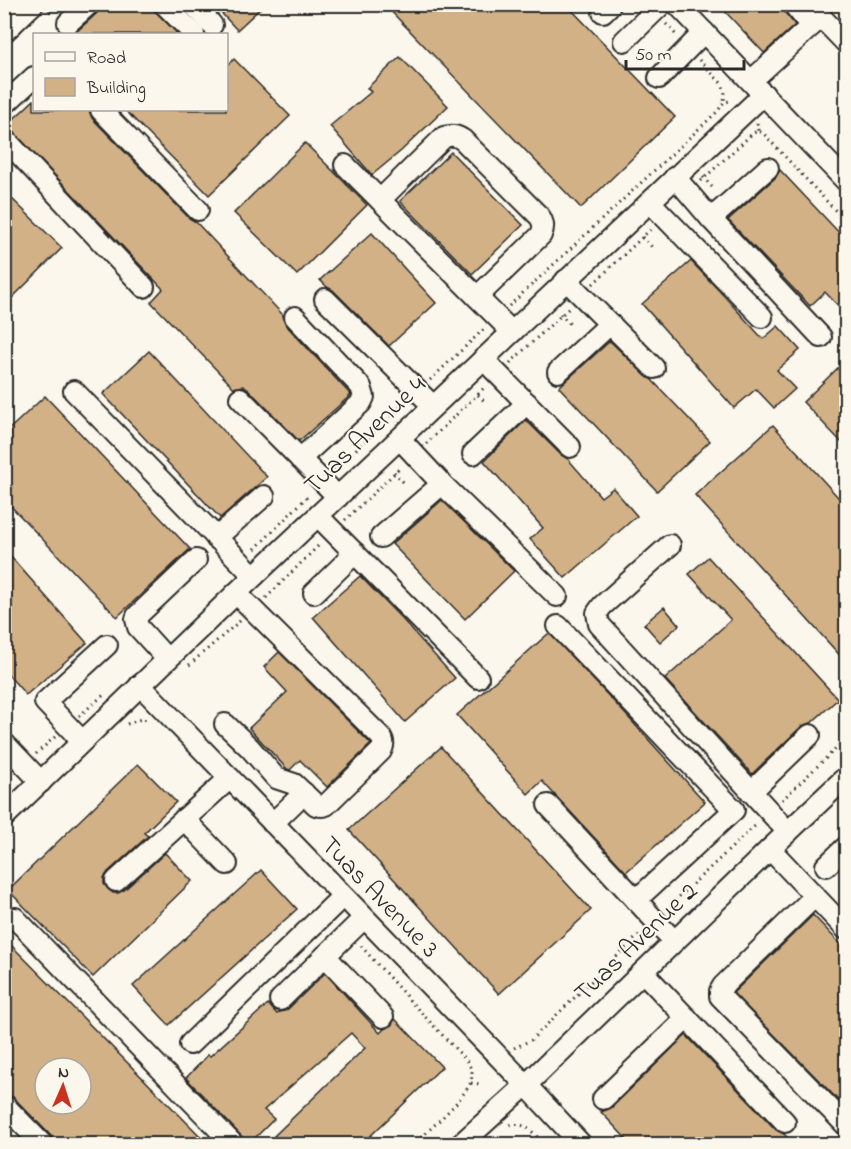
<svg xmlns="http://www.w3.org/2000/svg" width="851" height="1149" font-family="'Indie Flower',sans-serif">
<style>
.building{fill:#d3b186;stroke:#2b2b2b;stroke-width:1.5;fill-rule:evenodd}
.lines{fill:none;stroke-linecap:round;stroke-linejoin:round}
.minor-casing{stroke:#2b2b2b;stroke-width:24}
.path{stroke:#2b2b2b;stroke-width:3;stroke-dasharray:1.5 4.5;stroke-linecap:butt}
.minor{stroke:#fbf7ec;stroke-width:20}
.labels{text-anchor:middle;stroke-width:4.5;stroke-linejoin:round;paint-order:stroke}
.street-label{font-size:26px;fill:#2b2b2b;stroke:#fbf7ec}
</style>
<rect width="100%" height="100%" fill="#fbf7ec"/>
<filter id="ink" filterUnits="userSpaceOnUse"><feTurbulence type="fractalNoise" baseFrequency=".0167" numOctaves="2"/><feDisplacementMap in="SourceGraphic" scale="12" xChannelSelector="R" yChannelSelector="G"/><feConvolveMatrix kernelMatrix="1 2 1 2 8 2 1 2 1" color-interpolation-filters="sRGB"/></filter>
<g filter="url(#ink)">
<!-- building -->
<g class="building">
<path d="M101,4h51l4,8 22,22h-107l5,-2 21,-19z"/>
<path d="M213,4h52l-28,26z"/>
<path d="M384,4h182l109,113 -94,91z"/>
<path d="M718,4h60l17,21 -31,28z"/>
<path d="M400,57l48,49 -47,45 -29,24 -42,-49 41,-34 -4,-4z"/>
<path d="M234,59l56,57 -81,79 -84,-85h101v-43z"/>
<path d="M34,100v10h55l3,8 97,100 7,4 87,93 1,5 2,5 65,70 -52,46 -50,-51 -6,-4 -9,2 -83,-86 12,-13 -156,-164z"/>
<path d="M305,143l62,62 -70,70 -63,-62z"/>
<path d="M451,152l72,73 -51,49 -72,-73z"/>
<path d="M780,170l66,70v74l-21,-22 -15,14 -82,-86 48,-43z"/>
<path d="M4,191l58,57 -51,51 -7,-6z"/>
<path d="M372,233l64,70 -47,43 -56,-56 -6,-3 -7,-7z"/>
<path d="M691,261l33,35 39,43 15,-13 22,24 -23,20 18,19 -21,19 -18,-19 -22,19 -92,-104z"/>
<path d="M610,341l36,35 6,4 58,61 -53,50 -98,-104z"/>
<path d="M149,351l118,126 -47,41 -117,-124z"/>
<path d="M846,360v87l-43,-45z"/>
<path d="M45,396l145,153 -73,68 -113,-118v-65z"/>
<path d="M526,420l35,35 7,4 33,38 12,-9 24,28 -72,62 -35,-39 13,-11 -59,-67z"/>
<path d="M773,425l73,81v156l-151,-167z"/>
<path d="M442,500l72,71 -49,48 -73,-75z"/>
<path d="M4,549l83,94 -61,52 -22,-25z"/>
<path d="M708,557l130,142 -27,24 -4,1 -5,2 -50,48 -87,-95 66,-59 -42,-46z"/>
<path d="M360,576l43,44 52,58 -50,44 -92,-105z"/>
<path d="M664,607l15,18 -19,17 -16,-18z"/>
<path d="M549,633l69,73 87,96 -79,70 -84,-91 -14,13 -71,-79z"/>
<path d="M279,652l92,92 -44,43 -27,-27 -10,10 -3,-1 -38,-41 38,-36 -23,-25z"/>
<path d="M441,747l150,163 -92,84 -150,-164z"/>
<path d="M138,764l38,38 -32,31 4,3 -40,36 -4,6v6l4,5 5,4h5l6,-3 41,-37 27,28 -99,96 -85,-87z"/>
<path d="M261,870l36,39 -128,116 -36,-39z"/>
<path d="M813,915l33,35v158l-113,-115z"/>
<path d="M4,938l204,206h-154l-1,-4 -2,-4 -38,-39 -9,-4zM45,1068h36v36h-36z"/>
<path d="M325,973l55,60 4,-4 7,-3 4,-7 47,48 -80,77h-79l-9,-8 91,-88 -14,-15 -87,77 10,9 -25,25 -63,-66 22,-23 2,1 58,-52 9,10 3,-2 4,-1 4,-2z"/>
<path d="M686,1035l90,95 8,4 10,10h-163l-30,-32 10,-4z"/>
</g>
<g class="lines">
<!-- minor casing -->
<g class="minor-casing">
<g id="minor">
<path d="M164,4l30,30"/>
<path d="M193,4l19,21"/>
<path d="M677,4l169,177"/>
<path d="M793,4l18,22"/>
<path d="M603,12l8,-8"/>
<path d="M68,23l21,-19"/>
<path d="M4,32l29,-28"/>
<path d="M624,41l38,-37"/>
<path d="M659,78l45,-46"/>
<path d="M751,81l70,-64 25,26"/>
<path d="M4,105l30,-28"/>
<path d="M101,110l97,100"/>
<path d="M4,138l140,149"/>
<path d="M345,165l167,167"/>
<path d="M675,177l36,42 110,118"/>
<path d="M380,200l64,-63c8,-2 12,-2 19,3l77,77c4,7 4,11 1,18l-64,62"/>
<path d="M650,202l112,115"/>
<path d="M711,219l57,-51"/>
<path d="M566,280l88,88"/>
<path d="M325,299l108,107"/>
<path d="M295,317l66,70 3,10 -3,6 -61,56"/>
<path d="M483,359l87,88"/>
<path d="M558,372l52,-48"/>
<path d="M74,391l180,185"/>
<path d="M240,398l98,99"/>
<path d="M400,439l42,45 115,112"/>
<path d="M473,454l54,-51"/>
<path d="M318,516l160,162"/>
<path d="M381,537l61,-53"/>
<path d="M216,538l48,-42"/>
<path d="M670,545l-68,61 -5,7 2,11 189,208"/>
<path d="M314,593l41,-40"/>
<path d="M558,626l176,184 -98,90"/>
<path d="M167,659l-29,-32 -2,-8 1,-3 59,-56"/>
<path d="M140,685l386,400 55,59"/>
<path d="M225,724l25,24 26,30 18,6 22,21c4,1 6,2 10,0l55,-54c3,-6 3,-9 0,-14l-145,-144"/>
<path d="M82,741l-37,-39 62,-57"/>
<path d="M4,743l37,39"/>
<path d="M751,792l59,-57"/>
<path d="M548,805l126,136"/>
<path d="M4,817l250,-241 510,-482"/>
<path d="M184,819l43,45"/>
<path d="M273,823l31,-30"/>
<path d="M770,849l76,80"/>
<path d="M826,866l20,-19"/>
<path d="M116,881l114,-103"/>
<path d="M815,896l-92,90 -3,5v5l126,129"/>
<path d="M15,918l218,226"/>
<path d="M325,956l58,61"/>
<path d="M643,972l142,150"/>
<path d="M280,1000l84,-82"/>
<path d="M190,1044l153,-148"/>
<path d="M603,1099l84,-81"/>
<path d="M4,1105l38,39"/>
<path d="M461,1144l65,-59 244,-236 76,-72"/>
</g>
</g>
<!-- path -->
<g class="path">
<path d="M49,12l7,-8"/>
<path d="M666,24l12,13"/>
<path d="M699,60l23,24 3,7 -1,11"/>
<path d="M757,123l1,8"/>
<path d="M703,177l9,10"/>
<path d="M701,181l52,-48 5,-2 5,2 83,89"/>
<path d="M642,237l10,10"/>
<path d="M593,284l58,-55"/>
<path d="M509,306l209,-195 6,-9 6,-1"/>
<path d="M560,314l11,11"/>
<path d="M510,363l59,-55"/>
<path d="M430,380l54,-51"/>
<path d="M478,395l8,8"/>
<path d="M426,444l60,-58"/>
<path d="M334,470l71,-67"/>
<path d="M394,472l11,12"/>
<path d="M345,520l56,-53"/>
<path d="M255,549l55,-55"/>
<path d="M266,598l55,-55"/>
<path d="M189,665l52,-45"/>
<path d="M79,716l27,-23"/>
<path d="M127,724l14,-5 8,1"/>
<path d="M36,754l20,-18"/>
<path d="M4,784l8,-7"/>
<path d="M782,800l64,-61"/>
<path d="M666,909l92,-86"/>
<path d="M361,946l51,57 54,57 6,10c0,5 0,10 -2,14 -11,20 -39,44 -56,60"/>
<path d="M514,1048l17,-8 111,-108"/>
<path d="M471,1083l9,1"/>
<path d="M510,1125c17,-3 23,8 34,19"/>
</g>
<!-- minor -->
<use href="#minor" class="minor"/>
</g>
</g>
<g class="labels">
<!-- street labels -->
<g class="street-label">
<text transform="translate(364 434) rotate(-44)" y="9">Tuas Avenue 4</text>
<text transform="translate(381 896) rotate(46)" y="9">Tuas Avenue 3</text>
<text transform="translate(635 941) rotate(-44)" y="9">Tuas Avenue 2</text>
</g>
</g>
<!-- margin -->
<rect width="851" height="1149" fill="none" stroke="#fbf7ec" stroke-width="24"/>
<rect x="12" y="12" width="827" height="1125" fill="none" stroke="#2b2b2b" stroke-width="2" filter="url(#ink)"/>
<!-- legend -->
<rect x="33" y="33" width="195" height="78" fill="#fbf7ec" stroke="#a8a59f" stroke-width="1.5"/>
<rect x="45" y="52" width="30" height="9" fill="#fbf7ec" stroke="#a8a59f" stroke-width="1.5"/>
<text x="87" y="63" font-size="18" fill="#2b2b2b">Road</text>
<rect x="45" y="78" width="30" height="18" fill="#d3b186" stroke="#a8a59f" stroke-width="1.5"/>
<text x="87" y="93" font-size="18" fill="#2b2b2b">Building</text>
<!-- north arrow -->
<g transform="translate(63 1086) rotate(3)"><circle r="28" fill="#fbf7ec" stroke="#a8a59f" stroke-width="1.5"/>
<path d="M0-4.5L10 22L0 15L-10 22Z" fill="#c8321e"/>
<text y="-9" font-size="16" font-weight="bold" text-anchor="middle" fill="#2b2b2b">N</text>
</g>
<!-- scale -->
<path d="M626 60v9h118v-9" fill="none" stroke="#2b2b2b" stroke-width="3"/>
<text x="635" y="60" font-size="18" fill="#2b2b2b" stroke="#fbf7ec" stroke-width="4.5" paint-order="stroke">50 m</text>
</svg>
